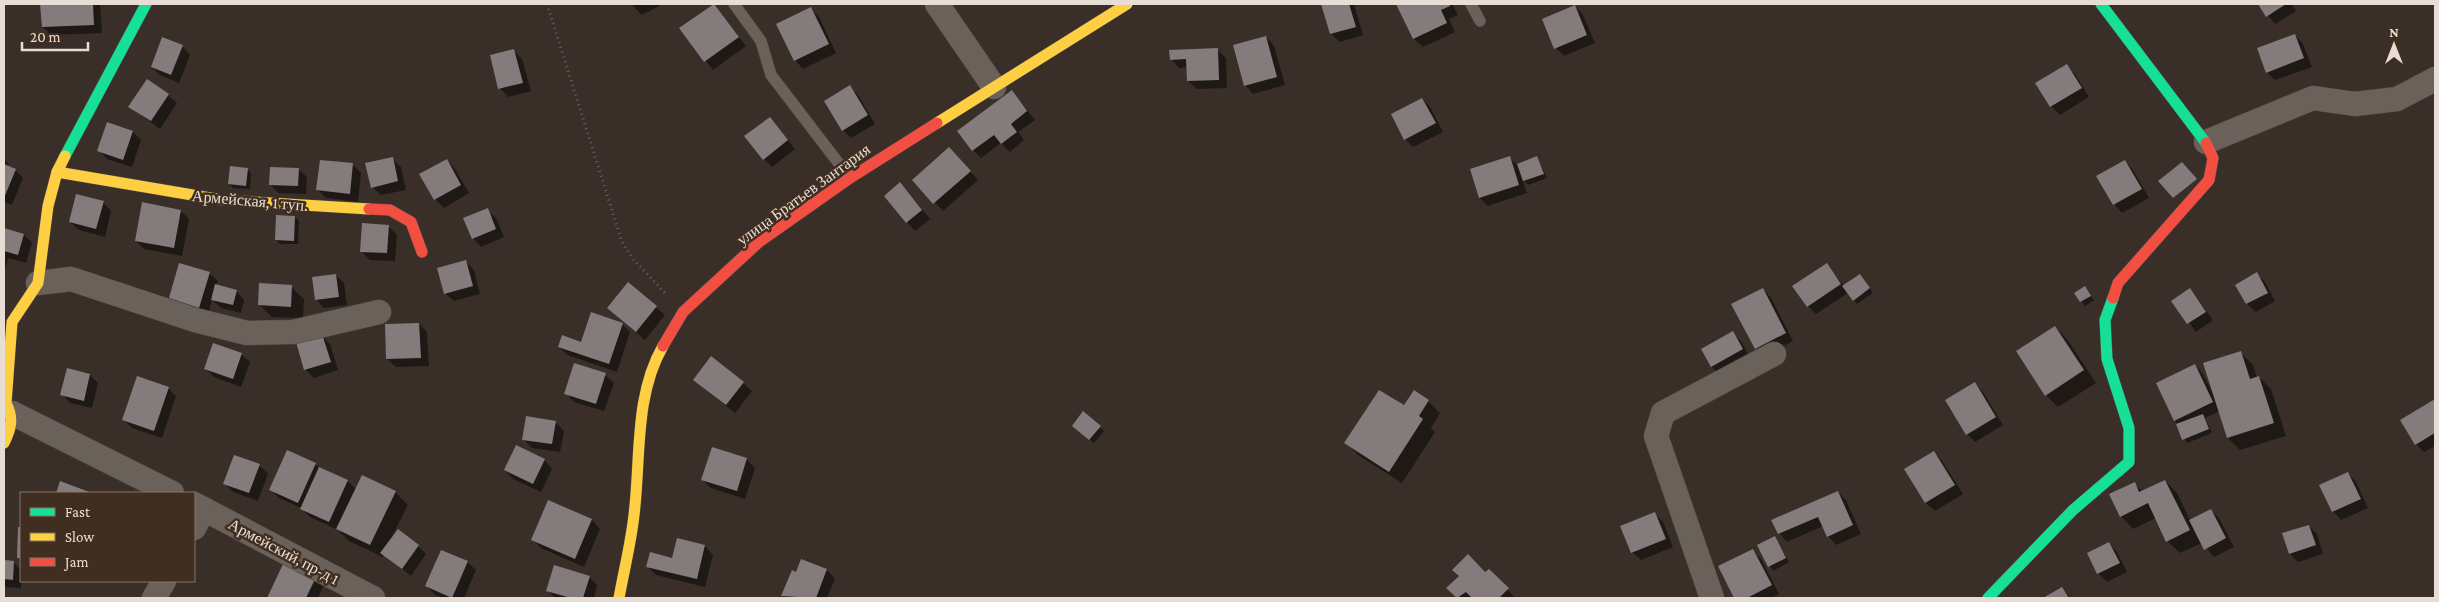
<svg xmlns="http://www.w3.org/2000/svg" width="2439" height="602" font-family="'Crimson Pro',serif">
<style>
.shadow{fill:#0007}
.building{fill:#847c7c}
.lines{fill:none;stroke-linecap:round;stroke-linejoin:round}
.lane-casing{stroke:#544b44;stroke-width:12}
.street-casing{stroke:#544b44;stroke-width:25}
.fast-casing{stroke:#544b44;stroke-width:12}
.slow-casing{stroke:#544b44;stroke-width:12}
.jam-casing{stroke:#544b44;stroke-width:12}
.path{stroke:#69625d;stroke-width:3;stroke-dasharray:1 4;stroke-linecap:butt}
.lane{stroke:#69615a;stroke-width:11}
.street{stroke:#69615a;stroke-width:24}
.fast{stroke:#16e098;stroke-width:11}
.slow{stroke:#ffcf43;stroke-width:11}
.jam{stroke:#f24e42;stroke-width:11}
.labels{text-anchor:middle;stroke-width:5;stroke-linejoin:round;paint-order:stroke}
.street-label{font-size:16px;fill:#e8ddd4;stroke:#402e21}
</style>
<rect width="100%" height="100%" fill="#392f28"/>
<!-- shadow -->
<g class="shadow">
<path d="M42,4h58l2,29 -51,2 -8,-8z"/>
<path d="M631,4h32l-21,11z"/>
<path d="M1322,4h32l9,31 -23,7 -9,-8z"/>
<path d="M1398,4h54l6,11 -9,4 6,13 -32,15 -9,-8z"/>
<path d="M2259,4h33l4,7 -21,13z"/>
<path d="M714,5l32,41 -33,24 -32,-41z"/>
<path d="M1575,6l8,9 12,28 -31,13 -8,-8z"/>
<path d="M811,9l8,8 17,36 -33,16 -8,-9z"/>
<path d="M2295,35l8,9 9,23 -37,13 -8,-8z"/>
<path d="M1266,37l8,9 11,39 -32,9 -8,-9z"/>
<path d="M182,46l8,9 -11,28 -19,-8 -8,-8z"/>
<path d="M1217,49l9,9 1,30 -30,1 -9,-8v-14l-9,1 -8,-9z"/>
<path d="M514,51l8,8 9,32 -23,6 -8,-9z"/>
<path d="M2066,65l9,9 14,23 -29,18 -9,-9 -14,-23z"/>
<path d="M850,87l8,8 17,29 -24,14 -8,-8z"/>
<path d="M1012,92l23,28 -17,12 6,8 -14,12 -9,-9 -20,15 -8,-8z"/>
<path d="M168,95l9,8 -17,26 -30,-22z"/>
<path d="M1422,99l8,8 13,25 -30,15 -8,-8z"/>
<path d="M770,119l25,30 -23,18 -8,-8z"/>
<path d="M108,123l25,9 8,8 -9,27 -25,-8 -8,-9z"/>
<path d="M957,157l21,23 -35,31 -29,-31z"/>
<path d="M1509,157l8,8 20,-7 10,20 -19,7 -6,-7 5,15 -39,13 -8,-8z"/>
<path d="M4,159l5,5 -1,3 7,3 8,8 -11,27 -8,-3z"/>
<path d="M392,159l9,8 5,23 -25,5 -9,-8z"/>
<path d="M447,160l8,9 14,24 -25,15 -9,-9z"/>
<path d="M2125,161l8,9 16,28 -27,15 -8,-9z"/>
<path d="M352,164l9,9 -3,29 -32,-4 -8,-8z"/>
<path d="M247,169l4,4 -1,16 -17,-1 -4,-4z"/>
<path d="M298,169l9,8 -1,17 -28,-1 -8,-9z"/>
<path d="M908,192l22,27 -15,12 -8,-9z"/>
<path d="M103,202l8,9 -6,26 -26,-7 -9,-8z"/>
<path d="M487,210l9,8 8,19 -23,10 -8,-9z"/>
<path d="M181,211l8,8 -7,37 -38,-7 -8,-8z"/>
<path d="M295,217l4,4 -1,23h-18l-4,-4z"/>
<path d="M388,226l9,9 -2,26 -25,-1 -8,-8z"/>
<path d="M4,229l20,6 8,8 -6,20 -18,-5 -4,15z"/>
<path d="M466,262l8,8 6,24 -26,7 -9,-8z"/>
<path d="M1827,265l17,21 20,-7 9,14 -16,11 -9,-11 -32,21 -8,-8z"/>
<path d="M209,273l9,8 -2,5 20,5 8,9 -3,13 -20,-5 -9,-8 -4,15 -29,-9 -9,-8z"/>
<path d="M2257,274l8,8 10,19 -19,11 -9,-8 -10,-19z"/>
<path d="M335,275l9,8 3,22 -23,3 -8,-9z"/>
<path d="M628,284l37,31 -20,25 -37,-32z"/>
<path d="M291,287l13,12 -1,19 -31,-1 -13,-13z"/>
<path d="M2084,288l10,12 -9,6 -9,-13z"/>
<path d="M1763,289l8,9 22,43 -29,16 -8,-9z"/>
<path d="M2190,290l23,30 -17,12 -23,-31z"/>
<path d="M419,324l8,8 2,34 -33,1 -9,-8z"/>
<path d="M622,324l8,8 -13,40 -49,-17 -9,-8 23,-4z"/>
<path d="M2055,327l12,12 29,44 -38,24 -12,-12z"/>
<path d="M1732,333l9,8 9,17 -29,17 -9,-8 -9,-18z"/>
<path d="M322,336l8,8 8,26 -24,8 -8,-8 -9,-27z"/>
<path d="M2240,352l13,13 4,13 2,-1 12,12 15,47 -46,14 -12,-12 -8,-27 -15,7 7,15 -25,10 -12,-23 20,-55 8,9 9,18z"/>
<path d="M241,354l9,8 -9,25 -27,-10 -8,-8z"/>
<path d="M67,370l23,5 8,8 -6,25 -22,-5 -8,-9z"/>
<path d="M605,375l9,8 -10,28 -30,-9 -8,-9z"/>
<path d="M694,380l49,3 9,8 -17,22z"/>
<path d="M1975,383l8,9 20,33 -28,17 -8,-8z"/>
<path d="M168,388l8,8 -14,42 -30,-10 -8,-8z"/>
<path d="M1428,401l12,12 -9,15 4,4 -33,51 -44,-28 -12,-13 58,-35z"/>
<path d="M2435,401v45l-11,6 -8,-8 -14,-24z"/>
<path d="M1084,413l20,18 -10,12 -17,-13z"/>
<path d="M527,418l29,5 8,8 -4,21 -28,-4 -9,-9z"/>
<path d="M1934,452l8,9 21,33 -28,17 -9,-8 -20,-34z"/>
<path d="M746,459l9,9 -10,31 -34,-11 -8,-8z"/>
<path d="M544,460l8,9 -11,23 -28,-13 -8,-9z"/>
<path d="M315,464l4,4 29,13 8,9 39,2 13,13 -16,31 26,10 8,8 -15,22 -27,-22 -1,3 -34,-16 -11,-11 -28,-13 -9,-9 -22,-10 -8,-8z"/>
<path d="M259,465l9,9 -10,27 -25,-9 -8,-8z"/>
<path d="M2348,473l8,9 12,26 -27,12 -8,-9z"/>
<path d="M2165,481l12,12 13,27 20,-10 9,8 15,29 -20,10 -12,-14 -22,10 -13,-12 -11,-23 -23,11 -12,-13 13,-32 9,8z"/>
<path d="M1838,492l8,8 15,34 -25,11 -8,-9 -5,-10 -36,16 -8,-9z"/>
<path d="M549,502l43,18 8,9 -16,38 -43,-19 -9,-9z"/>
<path d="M1654,513l9,9 10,25 -32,13 -9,-8z"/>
<path d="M2309,526l8,8 6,20 -25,8 -8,-8z"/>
<path d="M1775,538l14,24 -16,9 -14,-25z"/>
<path d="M2109,544l8,8 10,20 -20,10 -8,-8 -10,-20z"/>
<path d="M705,546l8,9 -8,32 -49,-12 -9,-9z"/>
<path d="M1752,550l9,9 18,35 -8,4h-35l-16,-31z"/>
<path d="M802,561l25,9 8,9 -8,19h-42l-3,-2 15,-23z"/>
<path d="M4,562h9l8,8v18l-17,-1v2z"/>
<path d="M467,562l9,8 -12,28h-20l-9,-3 -8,-9z"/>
<path d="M284,564l31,14 8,8 -5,12h-50z"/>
<path d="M1489,570l26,28h-57l-10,-10z"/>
<path d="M589,577l8,8 -3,13h-39l-7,-8z"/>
<path d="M2062,588l9,10h-25z"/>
</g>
<!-- building -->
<g class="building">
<path d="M40,4h53l1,21 -52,2z"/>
<path d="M714,4l25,33 -35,25 -25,-34z"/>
<path d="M1321,4h28l7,23 -26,7z"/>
<path d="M1396,4h53l1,2 -9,4 6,13 -34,16z"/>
<path d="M2258,4h28l-20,13z"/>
<path d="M1575,5l12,30 -33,14 -12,-30z"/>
<path d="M811,7l18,37 -35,17 -18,-37z"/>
<path d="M2295,34l9,24 -38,15 -9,-25z"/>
<path d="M1266,36l11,41 -33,9 -11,-41z"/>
<path d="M162,37l21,8 -12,30 -20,-8z"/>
<path d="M1218,48l1,32 -32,1 -1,-22 -16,1 -1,-10z"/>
<path d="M514,49l9,34 -25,6 -8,-34z"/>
<path d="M2067,64l15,24 -32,19 -15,-24z"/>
<path d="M147,79l22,15 -18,27 -23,-14z"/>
<path d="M850,85l18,30 -26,16 -18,-30z"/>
<path d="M1012,90l15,21 -16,13 6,8 -16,12 -7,-9 -22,16 -15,-20z"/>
<path d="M1422,98l14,25 -32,17 -13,-26z"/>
<path d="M770,117l18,23 -25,20 -19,-24z"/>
<path d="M107,122l26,9 -10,29 -26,-9z"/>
<path d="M949,147l22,24 -38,33 -21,-24z"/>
<path d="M1510,156l9,29 -40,13 -9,-29z"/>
<path d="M1537,156l7,18 -21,7 -6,-17z"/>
<path d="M393,157l5,24 -27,7 -6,-25z"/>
<path d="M447,159l14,26 -27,15 -15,-26z"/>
<path d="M320,160l33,3 -3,31 -34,-4z"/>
<path d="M2125,160l17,29 -29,16 -17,-29z"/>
<path d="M2182,162l15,17 -24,19 -15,-17z"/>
<path d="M4,164l12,5 -12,29z"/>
<path d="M230,166l18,2 -2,18 -18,-2z"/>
<path d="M270,167l29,1 -1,18 -29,-1z"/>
<path d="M900,182l22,28 -16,13 -22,-27z"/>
<path d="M76,194l28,7 -8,28 -27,-7z"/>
<path d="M142,202l39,8 -7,38 -39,-7z"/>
<path d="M488,208l8,21 -24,10 -9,-21z"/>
<path d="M276,215l19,1 -1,25 -19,-1z"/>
<path d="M362,223l27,2 -2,28 -27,-1z"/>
<path d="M4,228l20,6 -6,21 -14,-4z"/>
<path d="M466,260l7,26 -29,8 -7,-26z"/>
<path d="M179,263l31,9 -11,36 -30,-10z"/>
<path d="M1827,263l14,21 -34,23 -15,-21z"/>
<path d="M2257,272l11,21 -22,11 -11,-19z"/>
<path d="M336,274l3,23 -24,3 -3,-23z"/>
<path d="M1860,274l10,14 -17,13 -11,-15z"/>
<path d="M628,282l29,24 -21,26 -29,-24z"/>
<path d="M259,283l33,2 -1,22 -33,-2z"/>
<path d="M215,284l22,6 -4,15 -22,-5z"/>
<path d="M2085,286l6,10 -11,6 -6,-9z"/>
<path d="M1763,288l23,45 -31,16 -24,-45z"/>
<path d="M2190,288l16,24 -19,12 -16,-23z"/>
<path d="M591,312l32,11 -14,41 -51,-17 4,-12 19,7z"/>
<path d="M419,323l2,35 -35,1 -1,-35z"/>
<path d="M2055,326l29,44 -39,26 -29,-45z"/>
<path d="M1733,331l10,18 -32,18 -10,-18z"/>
<path d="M322,334l9,28 -27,8 -8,-28z"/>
<path d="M213,343l29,10 -9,26 -29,-10z"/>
<path d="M2241,351l9,28 9,-3 15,47 -47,15 -24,-75z"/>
<path d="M711,356l33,26 -18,23 -33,-25z"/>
<path d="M574,363l32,10 -10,31 -32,-10z"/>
<path d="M2195,364l18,38 -39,19 -18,-38z"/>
<path d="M67,368l23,6 -6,27 -24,-6z"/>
<path d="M137,376l32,11 -15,44 -32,-11z"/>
<path d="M1975,382l21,35 -30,18 -21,-35z"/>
<path d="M1379,390l25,15 10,-15 15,10 -10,16 4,3 -34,53 -45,-29z"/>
<path d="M2435,399v34l-20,12 -15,-25z"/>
<path d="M1083,411l18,15 -12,14 -17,-14z"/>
<path d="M2203,414l6,15 -27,11 -6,-16z"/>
<path d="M526,416l30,5 -4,23 -30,-4z"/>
<path d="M516,445l29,14 -12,25 -29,-14z"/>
<path d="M712,447l35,11 -10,33 -36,-11z"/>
<path d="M287,450l29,13 -18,40 -29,-13z"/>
<path d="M1934,451l21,34 -30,18 -21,-34z"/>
<path d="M234,455l26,9 -11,29 -26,-9z"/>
<path d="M319,467l29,13 -19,42 -29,-13z"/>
<path d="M2348,472l13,27 -29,13 -13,-27z"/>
<path d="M362,475l34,16 -26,54 -34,-16z"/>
<path d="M2165,480l25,50 -24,12 -18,-39 -28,14 -11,-23 26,-12 4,10z"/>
<path d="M60,481l32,12h-36z"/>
<path d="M1838,491l15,34 -26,12 -9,-20 -40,17 -7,-14z"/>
<path d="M548,500l44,19 -17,40 -44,-19z"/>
<path d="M2211,509l15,29 -22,12 -15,-30z"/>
<path d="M1655,512l11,27 -35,14 -11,-27z"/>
<path d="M2309,525l7,20 -27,9 -7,-21z"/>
<path d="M18,527h3v31h-4z"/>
<path d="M398,529l21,16 -17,24 -22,-16z"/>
<path d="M1775,536l11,22 -18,9 -11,-22z"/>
<path d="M677,538l28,7 -8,34 -51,-12 4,-15 22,6z"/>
<path d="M2109,542l11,21 -23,11 -10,-21z"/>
<path d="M1753,549l19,36 -25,13h-13l-16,-32z"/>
<path d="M441,550l27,11 -16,37 -27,-12z"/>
<path d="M1468,554l17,18 4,-3 20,19 -10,10h-27l-6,-6 -9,6 -11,-10 13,-12 -7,-6z"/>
<path d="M801,559l26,10 -11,29 -35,-2 11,-26 4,2z"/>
<path d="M4,560l10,1 -1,19 -9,-1z"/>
<path d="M284,562l32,15 -10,21h-39z"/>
<path d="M554,565l36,11 -7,22h-12l-25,-7z"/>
<path d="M2062,587l7,11h-26z"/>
</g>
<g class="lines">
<!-- lane casing -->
<g class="lane-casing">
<g id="lane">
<path d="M734,4l27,37 10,34 79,103"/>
<path d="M1471,4l9,17"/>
</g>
</g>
<!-- street casing -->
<g class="street-casing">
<g id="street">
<path d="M937,4l57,83"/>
<path d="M2206,142l107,-44 42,6 42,-5 38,-20"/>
<path d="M38,283l33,-4 124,41 52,13 46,-1 86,-20"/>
<path d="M12,413l160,80"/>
<path d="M194,504l179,94"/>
<path d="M194,528l10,-19"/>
<path d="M154,598l10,-17"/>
<path d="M1712,598l-56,-162 7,-23 111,-59"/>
</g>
</g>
<!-- fast casing -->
<g class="fast-casing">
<g id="fast">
<path d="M2101,4l105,139"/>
<path d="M65,156l81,-152"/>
<path d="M1988,598l85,-88 56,-48v-34l-22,-69 -2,-39 8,-22"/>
</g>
</g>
<!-- slow casing -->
<g class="slow-casing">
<g id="slow">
<path d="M937,123l190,-119"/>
<path d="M57,172l165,28 147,9"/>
<path d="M4,443c7,-14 10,-25 2,-40l6,-81 26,-39 10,-77 9,-34 8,-16"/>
<path d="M619,598c5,-28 12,-55 15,-83 7,-56 0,-119 29,-169"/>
</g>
</g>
<!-- jam casing -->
<g class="jam-casing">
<g id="jam">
<path d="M369,209l21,1 21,12 11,30"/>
<path d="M2113,298l5,-15 91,-103 4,-22 -7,-15"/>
<path d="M663,346l20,-34 76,-70 91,-64 87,-55"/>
</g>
</g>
<!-- path -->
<path class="path" d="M547,4l75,238 11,17 34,36"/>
<!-- lane -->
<use href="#lane" class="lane"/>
<!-- street -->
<use href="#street" class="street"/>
<!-- fast -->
<use href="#fast" class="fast"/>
<!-- slow -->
<use href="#slow" class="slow"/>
<!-- jam -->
<use href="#jam" class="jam"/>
</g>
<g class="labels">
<!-- street labels -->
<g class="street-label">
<text transform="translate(803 194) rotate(-36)" y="6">улица Братьев Зантария</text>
<text transform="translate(250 200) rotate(5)" y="6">Армейская, 1 туп.</text>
<text transform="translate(284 551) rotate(28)" y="6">Армейский, пр-д 1</text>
</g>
</g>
<!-- border -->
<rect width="2439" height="602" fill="none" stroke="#e8ddd4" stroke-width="10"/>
<!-- legend -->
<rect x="20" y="492" width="175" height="90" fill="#402e21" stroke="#837469"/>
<rect x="30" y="508" width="25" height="8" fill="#16e098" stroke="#837469"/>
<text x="65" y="517" font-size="15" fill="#e8ddd4">Fast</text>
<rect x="30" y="533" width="25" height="8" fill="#ffcf43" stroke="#837469"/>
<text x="65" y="542" font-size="15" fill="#e8ddd4">Slow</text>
<rect x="30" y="558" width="25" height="8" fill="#f24e42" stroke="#837469"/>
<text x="65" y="567" font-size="15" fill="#e8ddd4">Jam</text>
<!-- north arrow -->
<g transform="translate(2394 45)" stroke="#402e21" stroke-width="4" paint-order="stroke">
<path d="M0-4L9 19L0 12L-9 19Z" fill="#e8ddd4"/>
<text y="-8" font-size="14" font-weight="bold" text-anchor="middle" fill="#e8ddd4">N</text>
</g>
<!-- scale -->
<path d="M22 42v8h66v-8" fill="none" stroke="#e8ddd4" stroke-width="2.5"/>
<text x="30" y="42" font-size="15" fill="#e8ddd4" stroke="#402e21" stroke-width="4" paint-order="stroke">20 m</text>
</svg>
